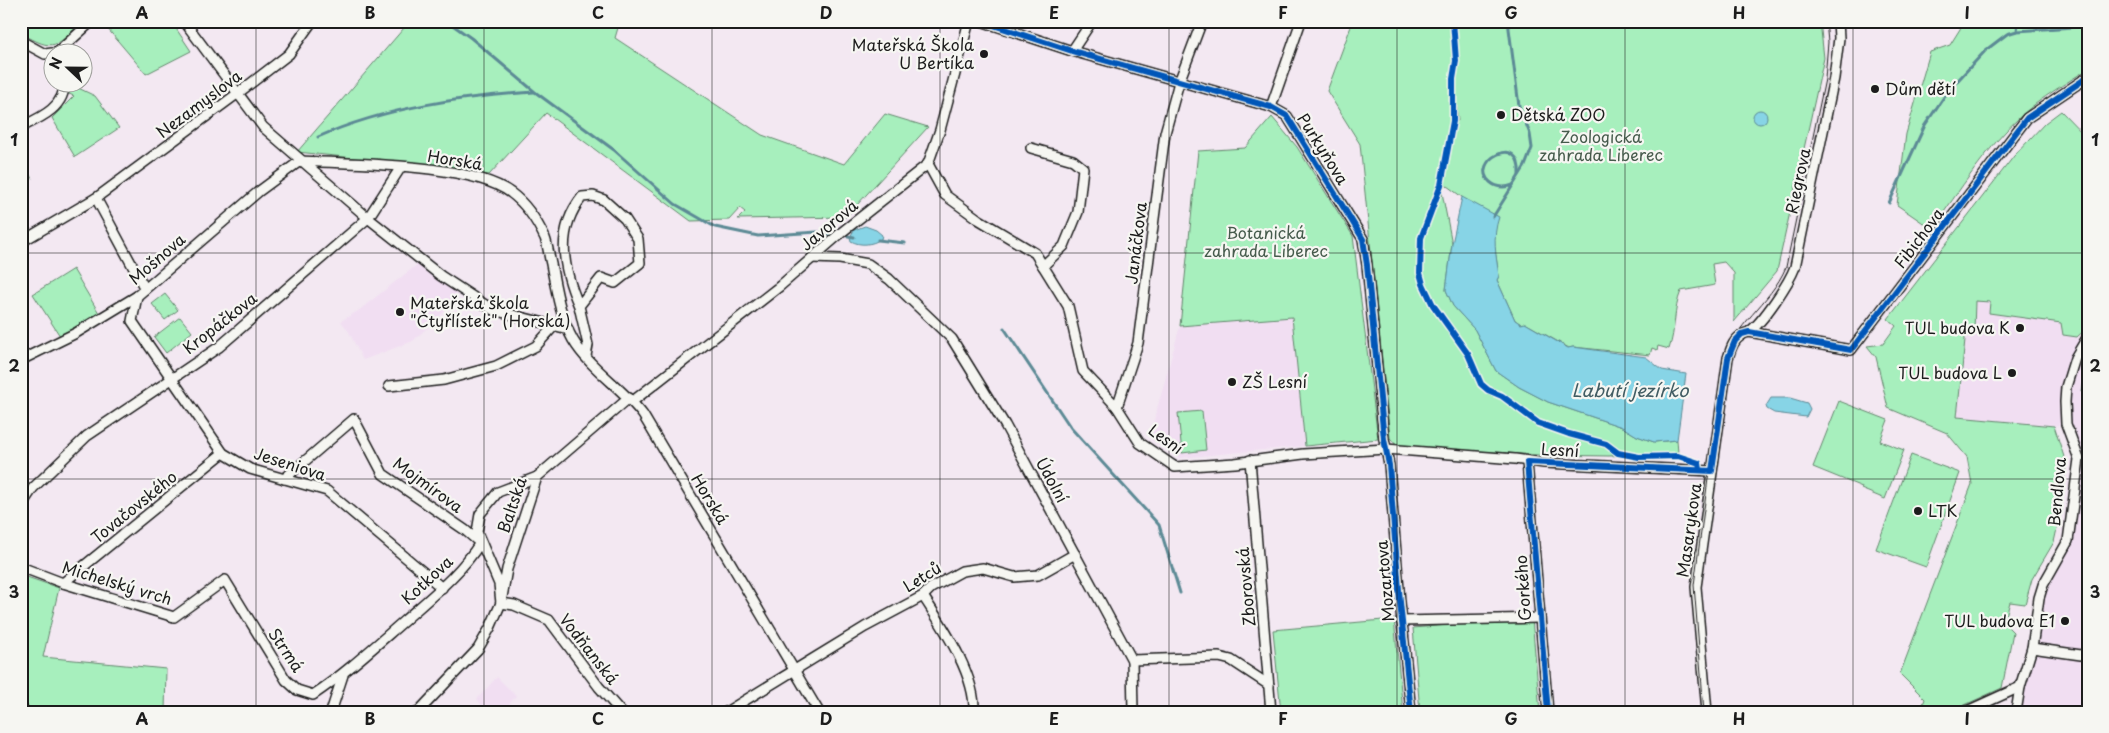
<svg xmlns="http://www.w3.org/2000/svg" width="2109" height="733" font-family="'Playpen Sans',sans-serif">
<style>
.built{fill:#f1def2}
.green{fill:#a7efbd;stroke:#62866c}
.water{fill:#87d4e6;stroke:#5c8a95}
.lines{fill:none;stroke-linecap:round;stroke-linejoin:round}
.stream{stroke:#5c8a95;stroke-width:3}
.street-casing{stroke:#1c1c1c;stroke-width:12}
.street{stroke:#f6f6f2;stroke-width:9}
.tram{stroke:#1c1c1c;stroke-width:1}
.cycleway-casing{stroke:#f6f6f2;stroke-width:9}
.cycleway{stroke:#0057b8;stroke-width:6}
.grid{fill:none;stroke:#1c1c1c;stroke-width:1;stroke-opacity:0.55}
.poi-dot{fill:#1c1c1c;stroke:#f6f6f2;stroke-width:2}
.labels{text-anchor:middle;stroke-width:4.5;stroke-linejoin:round;paint-order:stroke}
.poi-label{font-size:16px;fill:#1c1c1c;stroke:#f6f6f2;text-anchor:start}
.street-label{font-size:16px;fill:#1c1c1c;stroke:#f6f6f2}
.park-label{font-size:16px;fill:#465b4c;stroke:#f6f6f2}
.water-label{font-size:18px;font-style:italic;fill:#415c63;stroke:#f6f6f2}
.neatline{fill:none;stroke:#1c1c1c;stroke-width:2}
.grid-label{font-size:16px;text-anchor:middle;font-weight:bold;fill:#1c1c1c}
</style>
<rect width="100%" height="100%" fill="#f3e8f2"/>
<filter id="ink" filterUnits="userSpaceOnUse"><feTurbulence type="fractalNoise" baseFrequency=".02" numOctaves="2"/><feDisplacementMap in="SourceGraphic" scale="10" xChannelSelector="R" yChannelSelector="G"/><feConvolveMatrix kernelMatrix="1 2 1 2 8 2 1 2 1" color-interpolation-filters="sRGB"/></filter>
<g filter="url(#ink)">
<!-- built -->
<g class="built">
<path d="M418,264l40,26 -15,23 -30,28 -50,19 -14,-28 -8,-11 17,-10z"/>
<path d="M1975,301l15,1 -1,11 72,10 2,12 14,2 11,6v24l-4,7 -2,18 6,-3v323h-69v-6l19,-77 6,-32 28,-55 11,-81 -20,-37 -9,2 -97,-9 9,-87 8,1z"/>
<path d="M1292,317l13,129 -126,12 -30,-20 31,-112z"/>
<path d="M497,677l19,19 -6,7 3,9h-31l2,-4 -7,-9z"/>
</g>
<!-- green -->
<g class="green">
<path d="M21,21h61c-26,26 -27,32 -61,12z"/>
<path d="M101,21h70l20,30 -45,23z"/>
<path d="M410,21h210l-5,17 147,97 82,29 41,-50 43,13 -82,90 -108,2 7,-7 -5,-4 -11,12 -38,1 -145,-108 -57,62 -59,-9 -133,-14z"/>
<path d="M1353,21h98l3,32 -3,67 -11,62 12,62 -6,46 7,16 22,24 21,41 23,16 29,15 74,25 15,9 17,6 23,-2 1,13 -69,3 -71,-1 -141,-9 -7,-8 -30,-294 -33,-53z"/>
<path d="M1456,21h364l4,37 -47,213 -43,51v-49l-10,-11 -12,2 3,21 -34,6c-8,19 -5,39 -12,58l-11,-3 -1,4 -5,-2 -2,7 -77,-8 -4,1 -44,-25 -4,1 -6,-4 -18,-40 2,-4 -5,-32 1,-14 -33,-33 -19,-14 12,-62h3l-3,-35 4,-25z"/>
<path d="M1965,21h123v48c-23,15 -46,28 -66,46 -36,33 -62,75 -90,114l-35,-24 9,-71 24,-82 20,-7z"/>
<path d="M72,85l23,11 24,32 -44,29 -23,-39 22,-22 -5,-2z"/>
<path d="M2061,111l27,28v74l-4,16 4,1v97l-11,10 -14,-2 -2,-12 -72,-10 1,-11 -15,-1 -1,30 -8,-1 -9,87 97,9 12,37 -7,57 -5,22 -22,37 -7,25 -15,-2 -6,21 9,9 -11,56 -46,21 -1,3h-35l5,-13 -25,-25 72,-190 -5,-27 -20,-24 -59,-25 -12,-51 -9,-11 16,-2 13,-18 -8,-7 126,-163 31,-33z"/>
<path d="M1272,117l25,30 56,89 25,203 -73,7 -13,-129 -112,9 18,-175 47,-3z"/>
<path d="M21,159l11,20 -11,4z"/>
<path d="M73,269l26,44 -39,23 -27,-42z"/>
<path d="M165,294l13,16 -13,10 -13,-16z"/>
<path d="M180,317l12,15 -26,21 -12,-16z"/>
<path d="M2088,367v22l-7,3 3,-18z"/>
<path d="M1839,401l49,19 -8,21 24,9 -19,49 -24,-10 1,-2 -49,-20z"/>
<path d="M1202,411l4,39 -24,3 -4,-40z"/>
<path d="M1911,455l49,18 -34,94 -50,-18z"/>
<path d="M21,575l38,13 -16,69 123,12 -1,43h-134l-10,-8z"/>
<path d="M1532,618l8,94h-120l-7,-84z"/>
<path d="M1394,619l9,93h-122l-8,-82z"/>
</g>
<!-- water -->
<g class="water">
<circle cx="1760" cy="117" r="7"/>
<path d="M1462,197l37,20c-7,21 -3,38 0,59l-2,4 18,40 6,4 4,-1 43,25 5,-1 73,10 16,13 24,4 -9,66 -23,2 -17,-6 -15,-9 -74,-25 -29,-15 -23,-16 -21,-41 -22,-24 -7,-16 6,-46z"/>
<path d="M865,226l11,4 6,5 -1,4c-9,6 -21,7 -30,2l-1,-4 4,-7z"/>
<path d="M1771,398h19l17,5 3,6 -4,8 -32,-4 -7,-4 -1,-3z"/>
</g>
<g class="lines">
<!-- stream -->
<g class="stream">
<path d="M447,21l24,17 64,54 79,58 61,54 40,23 43,9 59,-4 13,2"/>
<path d="M2017,31l71,-5"/>
<path d="M318,137c68,-30 143,-40 216,-45"/>
<path d="M1513,185c-8,3 -16,3 -23,-3 -22,-19 32,-52 29,-7"/>
<path d="M1889,203l36,-78 23,-34 38,-41 21,-16 10,-3 1,-10"/>
<path d="M1493,217l32,-51 7,-18 -2,-14 -11,-28 -11,-85"/>
<path d="M842,235l12,2"/>
<path d="M878,240l27,3"/>
<path d="M1004,328l67,100 88,97 21,68"/>
</g>
<!-- street casing -->
<g class="street-casing">
<g id="street">
<path d="M184,21l79,106 105,91 73,58 52,34 75,19"/>
<path d="M981,21l91,30 199,56 16,9 10,16 66,107 4,26 17,174 5,26 11,137 11,110"/>
<path d="M21,41l24,13 7,-1"/>
<path d="M1072,51l20,-30"/>
<path d="M58,52l34,-31"/>
<path d="M1271,107l30,-86"/>
<path d="M21,127c19,-9 45,-20 43,-45"/>
<path d="M1031,148l42,12 10,8 -5,44 -14,34 -21,20"/>
<path d="M300,161c52,3 172,2 211,32 15,11 26,28 34,45 3,8 4,18 6,26 5,25 9,53 22,76 17,29 50,48 70,75l176,297"/>
<path d="M928,164l17,31 33,24 57,34 33,53 15,65 34,36 23,36 35,24 60,-4 68,-9 83,-5 129,10 29,4 168,8"/>
<path d="M96,198l49,91"/>
<path d="M21,242l75,-44 141,-104 52,-40 22,-31"/>
<path d="M812,258l28,1 28,5 21,15 63,60 53,86 127,235 87,-3 12,3 38,25"/>
<path d="M137,296l-5,25 91,132 27,16 77,22 115,97"/>
<path d="M579,306c-16,-37 -24,-75 3,-109l11,-1 11,4 21,19 13,20 2,24 -25,20 -14,-5 -22,28 9,39 -2,11"/>
<path d="M1749,332l102,18 176,-232 61,-41"/>
<path d="M21,360l55,-27 61,-37 121,-104 42,-31"/>
<path d="M389,386l55,-6 52,-14 40,-20 18,-20"/>
<path d="M633,401l147,-115 62,-54 86,-68 12,-34 29,-109"/>
<path d="M1117,407l21,-64 27,-210 14,-51 23,-61"/>
<path d="M1250,460l21,252"/>
<path d="M1527,462l21,250"/>
<path d="M537,477l-39,15 -18,22 -3,18 22,52 2,19 13,2 35,15 50,67 22,25"/>
<path d="M284,479l70,-60 29,55 82,56 15,13"/>
<path d="M21,506l12,-18 54,-52 132,-89 149,-129 33,-51"/>
<path d="M21,567l42,16 111,34 51,-37 61,100 11,10 16,5c33,-22 62,-49 92,-75 27,-24 56,-47 75,-77"/>
<path d="M63,583l160,-130"/>
<path d="M923,596c20,31 53,79 51,116"/>
<path d="M1401,621l138,-3"/>
<path d="M2032,648l56,8"/>
<path d="M1132,660l1,52"/>
<path d="M21,707l4,5"/>
<path d="M331,712l12,-37"/>
<path d="M418,712l60,-63 12,-21 11,-25 6,-34 30,-92 92,-79"/>
<path d="M726,712l139,-85 58,-31 8,-8 31,-17 21,-3 31,9 24,-2 37,-21"/>
<path d="M1707,712l-11,-125 32,-229c3,-9 5,-18 14,-23 2,-2 5,-2 7,-3 14,-10 40,-49 46,-65l39,-189 5,-40 -1,-17"/>
<path d="M1965,712l55,-25"/>
<path d="M2016,712l4,-25 12,-39 7,-50 4,-13 25,-44 11,-82 -13,-35 -1,-22 1,-15 9,-29 13,-22"/>
</g>
</g>
<!-- street -->
<use href="#street" class="street"/>
<!-- tram -->
<path class="tram" d="M1704,712l-10,-127 29,-220c10,-42 47,-60 63,-98l39,-188 3,-37 -2,-21"/>
<!-- cycleway casing -->
<g class="cycleway-casing">
<g id="cycleway">
<path d="M981,21l91,30 199,56 16,9 10,16 66,107 4,26 17,174 5,26 11,137 11,110"/>
<path d="M1453,21l3,40 -3,18v42l-12,64 -20,53 -1,35 3,11 10,21 35,49 13,30 7,6 14,6 36,27 31,11 37,10 12,9 21,4 39,-1 21,7 1,7"/>
<path d="M1548,712l-21,-250 185,9 16,-113 7,-17 7,-7 7,-2 102,18 176,-232 61,-41"/>
</g>
</g>
<!-- cycleway -->
<use href="#cycleway" class="cycleway"/>
</g>
</g>
<!-- grid -->
<path class="grid" d="M256,21v691M484,21v691M712,21v691M940,21v691M1169,21v691M1397,21v691M1625,21v691M1853,21v691M21,253h2067M21,479h2067"/>
<!-- markers -->
<g class="poi-dot">
<circle cx="984" cy="54" r="5"/>
<circle cx="1875" cy="89" r="5"/>
<circle cx="1501" cy="115" r="5"/>
<circle cx="400" cy="312" r="5"/>
<circle cx="2020" cy="328" r="5"/>
<circle cx="2012" cy="373" r="5"/>
<circle cx="1232" cy="382" r="5"/>
<circle cx="1918" cy="511" r="5"/>
<circle cx="2065" cy="621" r="5"/>
</g>
<g class="labels">
<!-- poi labels -->
<g class="poi-label">
<text x="974" y="51" text-anchor="end">Mateřská Škola<tspan x="974" dy="18">U Bertíka</tspan></text>
<text x="1885" y="95">Dům dětí</text>
<text x="1511" y="121">Dětská ZOO</text>
<text x="410" y="309">Mateřská škola<tspan x="410" dy="18">"Čtyřlístek" (Horská)</tspan></text>
<text x="2010" y="334" text-anchor="end">TUL budova K</text>
<text x="2002" y="379" text-anchor="end">TUL budova L</text>
<text x="1242" y="388">ZŠ Lesní</text>
<text x="1928" y="517">LTK</text>
<text x="2055" y="627" text-anchor="end">TUL budova E1</text>
</g>
<!-- street labels -->
<g class="street-label">
<text transform="translate(199 104) rotate(-37)" y="6">Nezamyslova</text>
<text transform="translate(1323 149) rotate(58)" y="6">Purkyňova</text>
<text transform="translate(455 160) rotate(9)" y="6">Horská</text>
<text transform="translate(1798 181) rotate(-78)" y="6">Riegrova</text>
<text transform="translate(829 225) rotate(-40)" y="6">Javorová</text>
<text transform="translate(1919 238) rotate(-53)" y="6">Fibichova</text>
<text transform="translate(1136 243) rotate(-83)" y="6">Janáčkova</text>
<text transform="translate(157 259) rotate(-41)" y="6">Mošnova</text>
<text transform="translate(220 323) rotate(-38)" y="6">Kropáčkova</text>
<text transform="translate(1166 439) rotate(36)" y="6">Lesní</text>
<text transform="translate(1560 450) rotate(3)" y="6">Lesní</text>
<text transform="translate(290 464) rotate(18)" y="6">Jeseniova</text>
<text transform="translate(1052 480) rotate(61)" y="6">Údolní</text>
<text transform="translate(428 485) rotate(36)" y="6">Mojmírova</text>
<text transform="translate(2057 492) rotate(-85)" y="6">Bendlova</text>
<text transform="translate(710 499) rotate(59)" y="6">Horská</text>
<text transform="translate(512 505) rotate(-71)" y="6">Baltská</text>
<text transform="translate(134 507) rotate(-39)" y="6">Tovačovského</text>
<text transform="translate(1689 530) rotate(-82)" y="6">Masarykova</text>
<text transform="translate(922 577) rotate(-32)" y="6">Letců</text>
<text transform="translate(427 580) rotate(-43)" y="6">Kotkova</text>
<text transform="translate(1385 581) rotate(-95)" y="6">Mozartova</text>
<text transform="translate(117 583) rotate(17)" y="6">Michelský vrch</text>
<text transform="translate(1246 587) rotate(-95)" y="6">Zborovská</text>
<text transform="translate(1523 588) rotate(-94)" y="6">Gorkého</text>
<text transform="translate(589 649) rotate(52)" y="6">Vodňanská</text>
<text transform="translate(286 650) rotate(56)" y="6">Strmá</text>
</g>
<!-- park labels -->
<g class="park-label">
<text x="1601" y="143">Zoologická<tspan x="1601" dy="18">zahrada Liberec</tspan></text>
<text x="1266" y="239">Botanická<tspan x="1266" dy="18">zahrada Liberec</tspan></text>
</g>
<!-- water labels -->
<g class="water-label">
<text x="1630" y="397">Labutí jezírko</text>
</g>
</g>
<!-- margin -->
<rect width="2109" height="733" fill="none" stroke="#f6f6f2" stroke-width="55"/>
<!-- north arrow -->
<g transform="translate(68 68) rotate(292)"><circle r="24" fill="#f6f6f2" stroke="#9f9f9c"/>
<path d="M0-4L9 19L0 12L-9 19Z" fill="#1c1c1c"/>
<text y="-8" font-size="14" font-weight="bold" text-anchor="middle" fill="#1c1c1c">N</text>
</g>
<rect x="28" y="28" width="2054" height="678" class="neatline"/>
<g class="grid-label">
<text x="142" y="19">A</text>
<text x="370" y="19">B</text>
<text x="598" y="19">C</text>
<text x="826" y="19">D</text>
<text x="1054" y="19">E</text>
<text x="1283" y="19">F</text>
<text x="1511" y="19">G</text>
<text x="1739" y="19">H</text>
<text x="1967" y="19">I</text>
<text x="14" y="146">1</text>
<text x="2095" y="146">1</text>
<text x="14" y="372">2</text>
<text x="2095" y="372">2</text>
<text x="14" y="598">3</text>
<text x="2095" y="598">3</text>
<text x="142" y="725">A</text>
<text x="370" y="725">B</text>
<text x="598" y="725">C</text>
<text x="826" y="725">D</text>
<text x="1054" y="725">E</text>
<text x="1283" y="725">F</text>
<text x="1511" y="725">G</text>
<text x="1739" y="725">H</text>
<text x="1967" y="725">I</text>
</g>
</svg>
